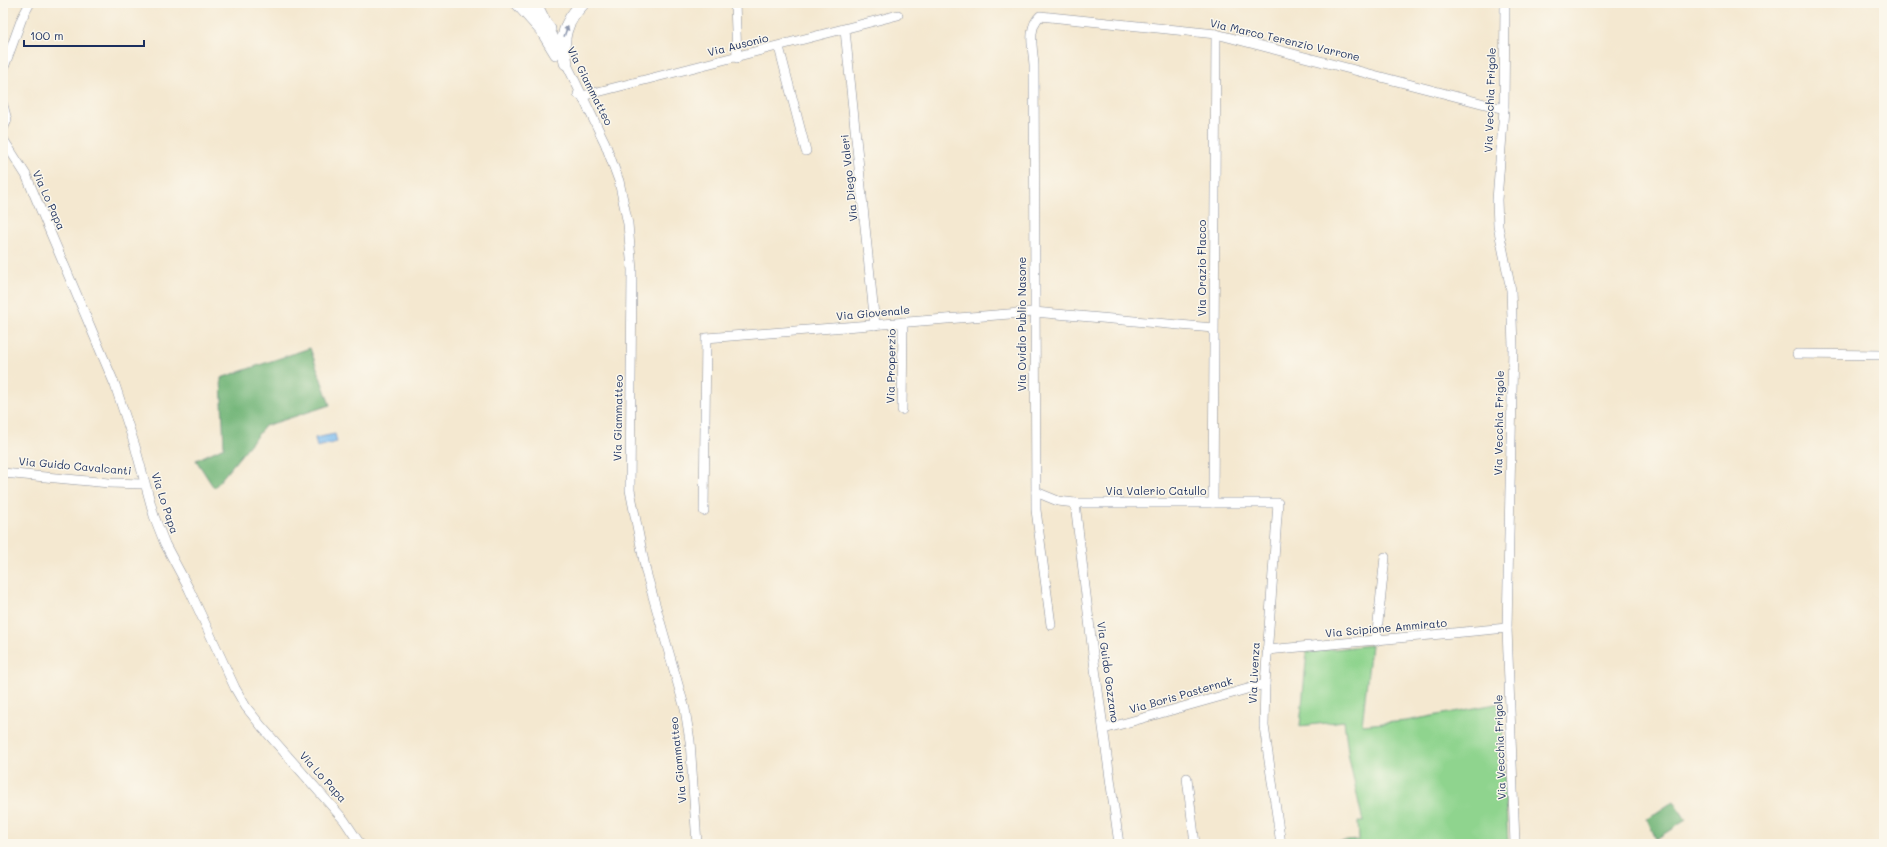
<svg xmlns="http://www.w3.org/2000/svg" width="1887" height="847" font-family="Mali,sans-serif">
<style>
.green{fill:#8fd48e;stroke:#558276}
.forest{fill:#73b679;stroke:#47726c}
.water{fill:#7abbef;stroke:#4a75a6}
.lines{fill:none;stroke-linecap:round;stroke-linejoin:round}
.minor-casing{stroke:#888c97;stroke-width:10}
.highway-casing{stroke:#888c97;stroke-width:14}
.minor{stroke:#fff;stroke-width:9}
.highway{stroke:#fff;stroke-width:13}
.oneway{fill:#8d97ae}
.labels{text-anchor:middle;stroke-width:3;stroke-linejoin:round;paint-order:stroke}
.street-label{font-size:11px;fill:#1b2f5e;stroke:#fbf7ec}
</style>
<rect width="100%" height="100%" fill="#fbf7ec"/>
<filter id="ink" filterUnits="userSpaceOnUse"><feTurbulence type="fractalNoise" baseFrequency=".025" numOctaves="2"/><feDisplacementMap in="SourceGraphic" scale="8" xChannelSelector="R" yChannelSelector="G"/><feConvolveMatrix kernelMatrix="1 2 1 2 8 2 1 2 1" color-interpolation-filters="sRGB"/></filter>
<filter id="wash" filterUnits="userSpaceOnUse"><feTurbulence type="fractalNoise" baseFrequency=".012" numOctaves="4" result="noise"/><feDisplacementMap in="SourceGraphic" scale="16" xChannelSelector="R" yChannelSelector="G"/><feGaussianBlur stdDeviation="0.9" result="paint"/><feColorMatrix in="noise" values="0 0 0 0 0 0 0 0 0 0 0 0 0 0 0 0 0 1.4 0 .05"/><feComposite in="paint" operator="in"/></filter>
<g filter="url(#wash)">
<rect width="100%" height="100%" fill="#f4e8d0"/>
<!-- green -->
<path class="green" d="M1371,645l-9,80 44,-4 95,-18 7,141h-195l46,-4 -1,-18h5l-14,-64 -5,-37 -44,5 7,-74z"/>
<!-- forest -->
<g class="forest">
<path d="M310,348l20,57 -65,21 -51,62 -18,-28 28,-13 -3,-69z"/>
<path d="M1674,801l12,19 -30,19 -9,-20z"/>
</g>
<!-- water -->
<path class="water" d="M335,434l2,8 -20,5 -2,-9z"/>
</g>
<g filter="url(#ink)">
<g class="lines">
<!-- minor casing -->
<g class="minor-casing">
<g id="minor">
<path d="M515,3l26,29 14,23"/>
<path d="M537,3l68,140 14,38 9,43 4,46 -2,220 16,82 39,137 5,32 7,103"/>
<path d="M735,3l2,55"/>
<path d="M1505,3l-1,106 -7,91 1,26 13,64 2,57 -6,281 8,216"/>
<path d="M845,30l30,295"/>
<path d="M779,47l27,104"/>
<path d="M3,70l19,-52 8,-15"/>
<path d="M578,94l4,2 316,-81"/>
<path d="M3,105l4,15 -4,9"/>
<path d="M3,139l23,36 89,210 20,61 19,70 11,28 24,45 46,99 11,19 16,20 82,93 16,24"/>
<path d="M1797,354l87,1"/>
<path d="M902,410l1,-88"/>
<path d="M3,473l106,10 35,1"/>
<path d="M1036,492l22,9 17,2h203l-13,181 -1,42 17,118"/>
<path d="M1075,503l18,151 26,190"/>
<path d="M1213,503l3,-469"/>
<path d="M704,511l2,-173 328,-26 179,16"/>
<path d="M1051,625l-15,-115 -2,-445c-1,-16 -7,-37 6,-49l176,18 288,75"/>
<path d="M1376,641l9,-84"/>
<path d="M1267,650l240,-22"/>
<path d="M1104,729l161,-45"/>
<path d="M1187,778l8,66"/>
</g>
</g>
<!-- highway casing -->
<g class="highway-casing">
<g id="highway">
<path d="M527,3l22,26"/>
<path d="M566,63c-6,-25 -1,-41 17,-60"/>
</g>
</g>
<!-- minor -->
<use href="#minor" class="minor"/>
<!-- highway -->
<use href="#highway" class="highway"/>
</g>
<!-- one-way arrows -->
<defs><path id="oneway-solid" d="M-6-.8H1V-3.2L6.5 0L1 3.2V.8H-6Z"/></defs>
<use class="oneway" href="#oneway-solid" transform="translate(566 31) rotate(-71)"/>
</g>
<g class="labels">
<!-- street labels -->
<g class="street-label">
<text transform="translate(1285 40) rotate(13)" y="4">Via Marco Terenzio Varrone</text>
<text transform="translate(738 45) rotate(-14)" y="4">Via Ausonio</text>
<text transform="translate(590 86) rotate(63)" y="4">Via Giammatteo</text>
<text transform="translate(1490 100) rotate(-88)" y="4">Via Vecchia Frigole</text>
<text transform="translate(849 178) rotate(-96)" y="4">Via Diego Valeri</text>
<text transform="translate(49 200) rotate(66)" y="4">Via Lo Papa</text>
<text transform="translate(1202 268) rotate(-90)" y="4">Via Orazio Flacco</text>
<text transform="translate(873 313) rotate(-5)" y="4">Via Giovenale</text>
<text transform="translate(1022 324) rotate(-90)" y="4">Via Ovidio Publio Nasone</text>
<text transform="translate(891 366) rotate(-89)" y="4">Via Properzio</text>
<text transform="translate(618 418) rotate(-89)" y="4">Via Giammatteo</text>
<text transform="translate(1499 423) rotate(-89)" y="4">Via Vecchia Frigole</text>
<text transform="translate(75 466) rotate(5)" y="4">Via Guido Cavalcanti</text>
<text x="1156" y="495">Via Valerio Catullo</text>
<text transform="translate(165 503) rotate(72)" y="4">Via Lo Papa</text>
<text transform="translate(1386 628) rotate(-5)" y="4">Via Scipione Ammirato</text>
<text transform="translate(1108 672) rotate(82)" y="4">Via Guido Gozzano</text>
<text transform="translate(1254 673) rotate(-87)" y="4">Via Livenza</text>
<text transform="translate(1181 695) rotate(-16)" y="4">Via Boris Pasternak</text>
<text transform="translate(1500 747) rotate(-92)" y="4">Via Vecchia Frigole</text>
<text transform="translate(678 760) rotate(-96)" y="4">Via Giammatteo</text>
<text transform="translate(323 777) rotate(48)" y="4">Via Lo Papa</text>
</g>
</g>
<!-- margin -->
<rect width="1887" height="847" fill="none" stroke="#fbf7ec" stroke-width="16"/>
<!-- scale -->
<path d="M24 40v6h120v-6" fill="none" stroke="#1b2f5e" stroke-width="2"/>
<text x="30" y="40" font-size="12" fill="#1b2f5e" stroke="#fbf7ec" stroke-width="3" paint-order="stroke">100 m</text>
</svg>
